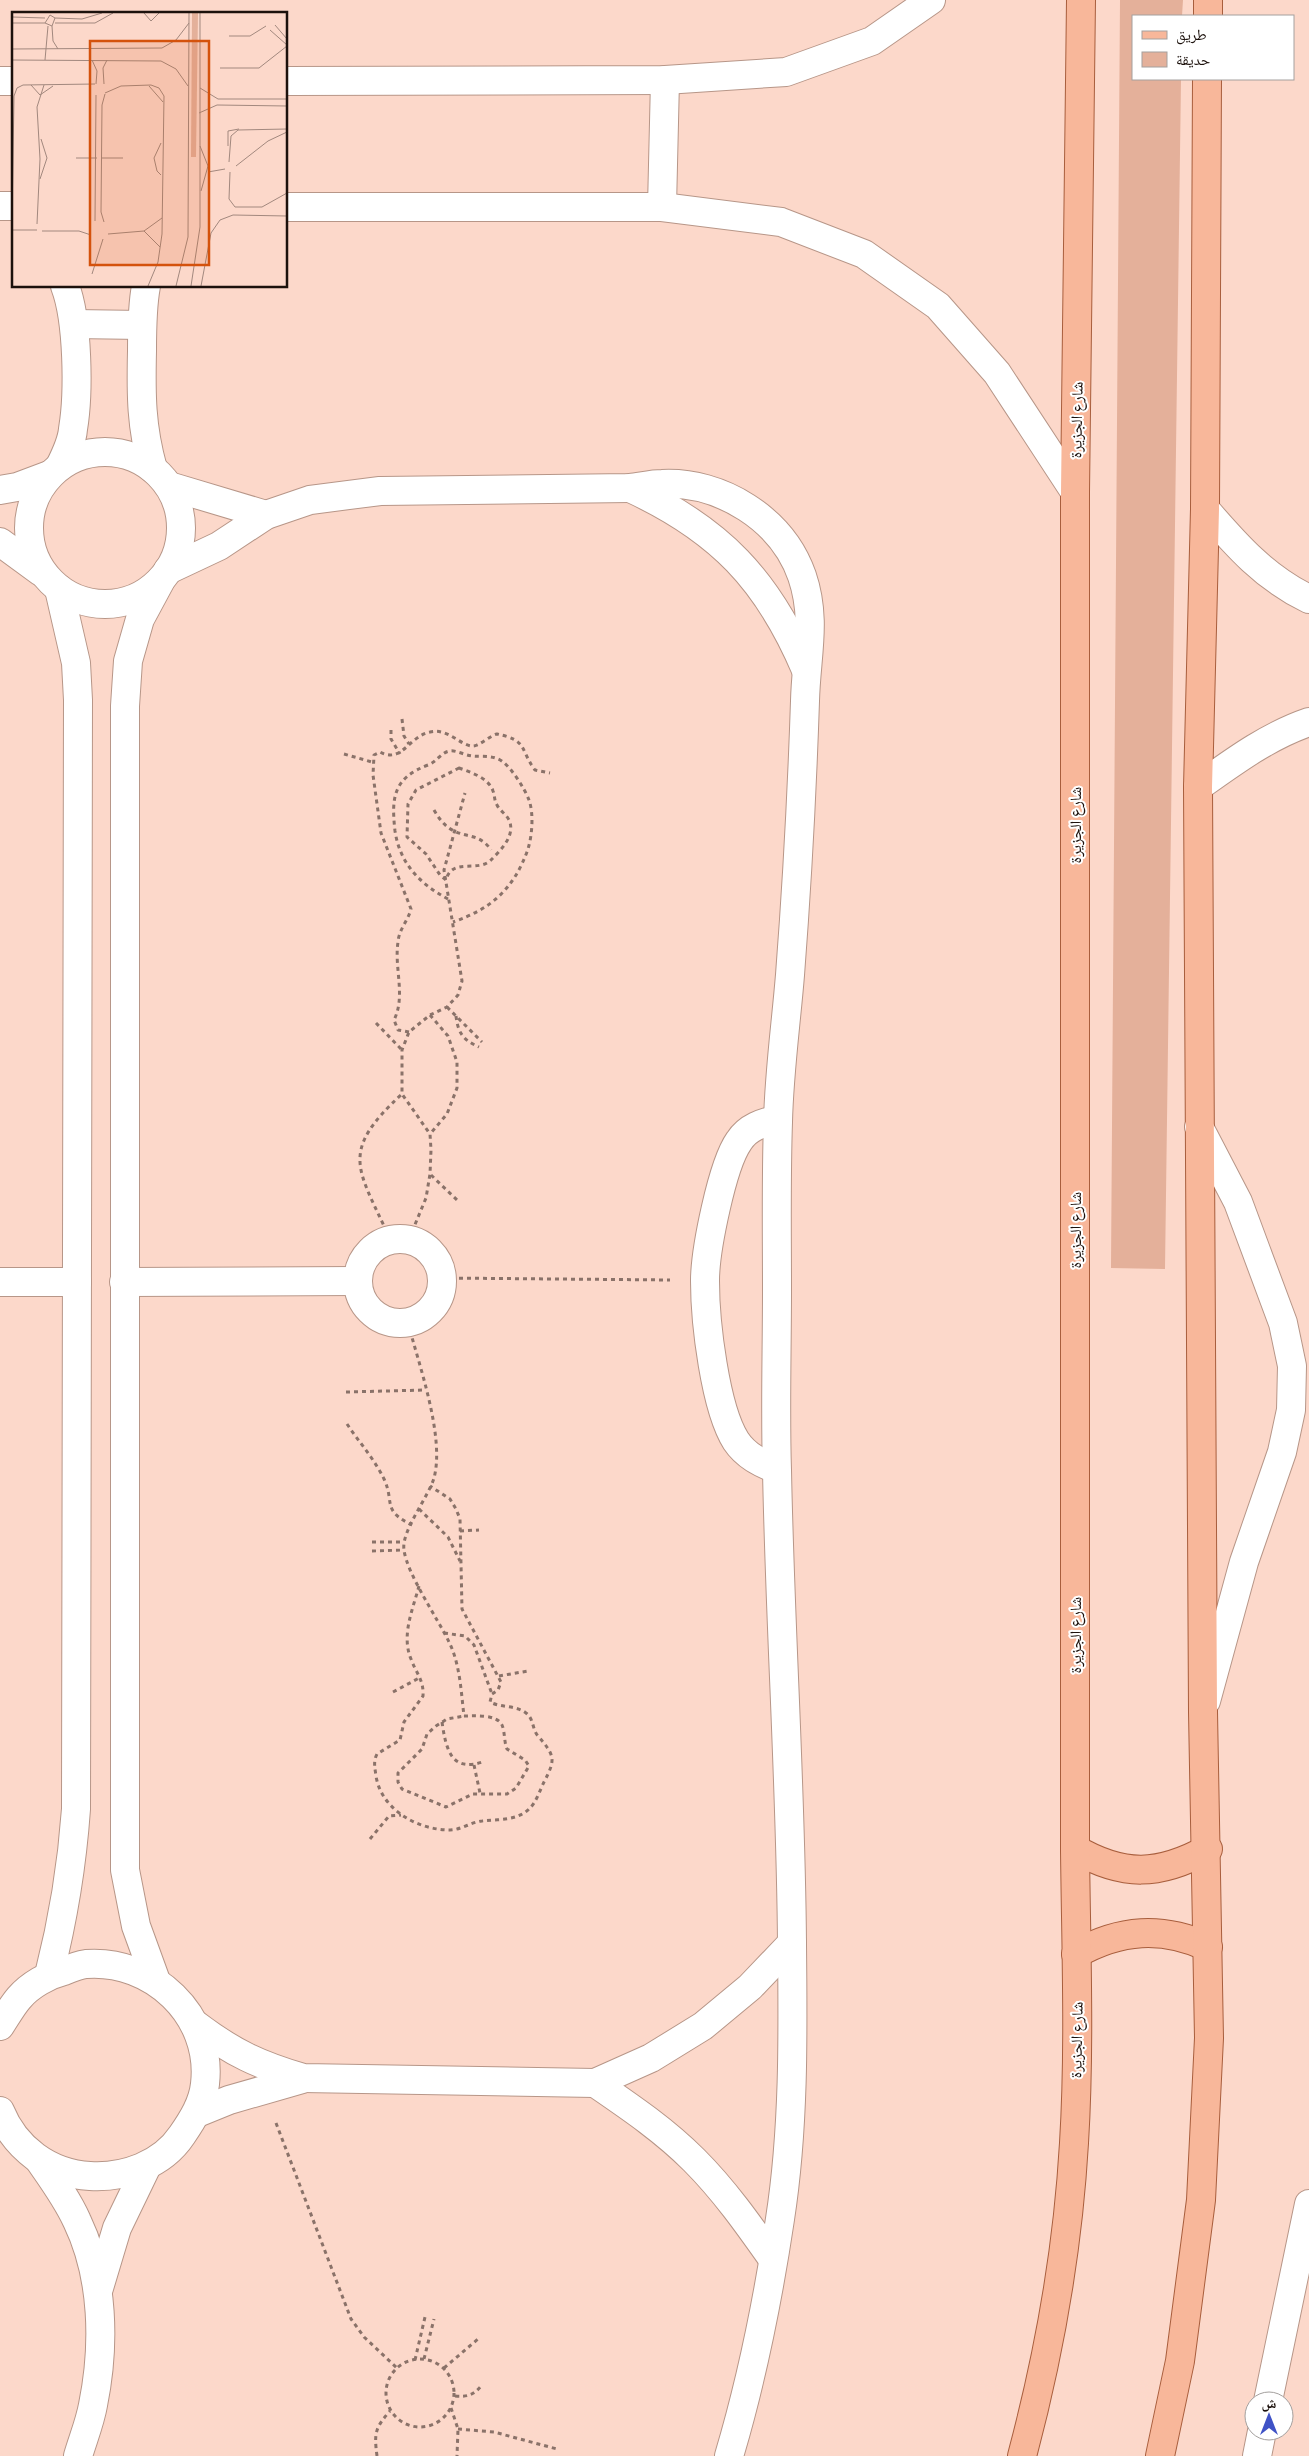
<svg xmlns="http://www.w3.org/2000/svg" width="1309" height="2456" font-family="Georgia,'Noto Naskh Arabic',serif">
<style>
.green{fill:#e4b09a}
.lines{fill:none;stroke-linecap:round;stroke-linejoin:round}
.minor-casing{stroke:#b79688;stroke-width:30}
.tertiary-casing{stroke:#b79688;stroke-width:30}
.primary-casing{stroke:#a85e3d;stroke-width:30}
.path{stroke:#8a7269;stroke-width:3;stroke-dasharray:4 4;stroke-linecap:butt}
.minor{stroke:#fff;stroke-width:28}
.tertiary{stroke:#fff;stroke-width:28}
.primary{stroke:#f8b79a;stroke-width:28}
.labels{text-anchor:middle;stroke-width:4;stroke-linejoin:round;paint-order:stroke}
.street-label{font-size:16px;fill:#1c110c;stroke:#fff}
.inset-road{fill:none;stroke:#a2887e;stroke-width:1}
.view{fill:#d4520c;fill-opacity:0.15;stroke:#d4520c;stroke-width:2.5}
.inset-edge{fill:none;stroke:#1c110c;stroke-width:2.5}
</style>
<rect width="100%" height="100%" fill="#fcd8ca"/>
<!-- green -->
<path class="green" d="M1120,0h63l-1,16h-49v63h48l-16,1190 -54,-1z"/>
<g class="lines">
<!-- minor casing -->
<g class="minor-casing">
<g id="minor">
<path d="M146,286c-4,21 -4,44 -4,65 -1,43 -1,76 11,118"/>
<path d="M74,324l68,1"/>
<circle cx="105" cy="528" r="76"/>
<path d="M60,466c6,-12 12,-24 13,-37 6,-36 5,-109 -8,-143"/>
<path d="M169,486l97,29"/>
<path d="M630,488c89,41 138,92 176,182"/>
<path d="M0,490l17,-3 32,-12"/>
<path d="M0,542l41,30"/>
<path d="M168,570l51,-24 47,-31 44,-15 70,-9 250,-3c10,-1 21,-4 32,-4 59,-3 120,35 140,92 15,44 4,80 3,125 -3,91 -8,183 -15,274 -4,49 -11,98 -12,147 -2,56 -1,113 -1,169 0,60 -2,120 0,179 3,159 14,317 15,475 1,91 2,184 -12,274 -12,80 -28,160 -51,237"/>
<path d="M1199,1127l39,75 45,121 9,43 -1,44 -9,42 -38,110 -38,139"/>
<circle cx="400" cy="1281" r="42"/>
<path d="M0,1282h77"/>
<path d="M124,1282l233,-1"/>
<path d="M776,1469c-15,-6 -30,-13 -40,-28 -21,-33 -31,-119 -31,-160 0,-30 17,-116 34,-140 9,-14 23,-18 39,-22"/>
<path d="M49,1975c14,-55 23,-109 27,-166l2,-1109 -2,-37 -17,-74"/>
<path d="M156,1981l-20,-55 -11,-56v-1164l3,-45 12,-42 21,-39"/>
<path d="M196,2025c37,28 63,40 107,53l292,5 56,-25 52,-32 47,-39 42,-44"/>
<path d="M0,2026c6,-9 12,-20 19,-28 11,-13 29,-23 45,-27 7,-3 15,-6 22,-7 66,-5 127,51 119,120 -2,19 -12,35 -23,51 -20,30 -58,43 -92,41 -41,-2 -75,-28 -90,-65"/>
<path d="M595,2083c35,24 69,47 99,77 30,30 54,64 78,98"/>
<path d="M197,2113l32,-13 73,-21"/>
<path d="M39,2160c14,20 28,39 38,61 27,56 28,125 16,184 -3,17 -10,34 -15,51"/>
<path d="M99,2288l18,-60 30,-62"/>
<path d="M1268,2401l41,-197"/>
<path d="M1257,2456l5,-25"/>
</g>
</g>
<!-- tertiary casing -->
<g class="tertiary-casing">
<g id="tertiary">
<path d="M0,81h14"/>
<path d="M286,81l379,-1 121,-8 86,-31 59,-41"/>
<path d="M0,206h14"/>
<path d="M286,207h376l119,15 83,32 74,52 59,67 78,119"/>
<path d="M662,207l3,-127"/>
<path d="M1205,509c31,36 60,69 104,90"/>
<path d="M1198,787c35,-25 70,-51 111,-65"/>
</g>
</g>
<!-- primary casing -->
<g class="primary-casing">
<g id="primary">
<path d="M1208,16v-16"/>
<path d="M1075,1849c48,28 84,27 133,0"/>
<path d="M1076,1954c44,-25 86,-28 132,-7"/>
<path d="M1022,2456c27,-101 46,-208 52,-313 6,-98 2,-196 1,-294v-1357l6,-492"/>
<path d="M1160,2456l20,-95 21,-161 8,-162 -6,-326 -5,-925 7,-278 2,-430"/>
</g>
</g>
<!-- path -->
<g class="path">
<path d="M402,719l2,17 5,8"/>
<path d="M391,730v9l9,15"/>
<path d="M344,754l28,8"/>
<path d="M459,768c11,4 30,10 34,23 2,5 1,9 4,14 3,6 9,9 12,15 7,15 -8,30 -18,40 -13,13 -39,-3 -45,20l-6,-5 -14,-21 -19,-17 1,-33 8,-14z"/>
<path d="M434,810c20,36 41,16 57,40"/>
<path d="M448,899c-28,-15 -48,-35 -53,-68 -4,-35 -1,-53 33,-66 9,-3 13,-13 22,-14 6,-1 14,4 22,5 8,1 17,-1 26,3 11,4 27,30 31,41 5,14 3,36 -1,49 -14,40 -37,60 -75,73"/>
<path d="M447,1007l35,35"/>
<path d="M430,1015l18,21 9,26v26l-10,26 -17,20"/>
<path d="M456,1016c2,17 7,24 23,31"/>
<path d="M376,1023l26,27"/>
<path d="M409,1032l-11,-2 -4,-10c12,-24 0,-52 4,-78 1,-13 10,-21 13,-33l-30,-76 -8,-58 1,-20 6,-3c22,12 29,-16 50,-20 20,-5 34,19 47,13 7,-3 13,-9 20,-11 31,6 23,16 38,36l15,3"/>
<path d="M431,1175l26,25"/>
<path d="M390,1239c-32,-71 -52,-86 12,-145"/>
<path d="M409,1239l17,-41 4,-24 1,-24 -1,-16 -28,-40v-44l7,-18 21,-17 17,-8 11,-12 4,-14 -18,-111 21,-77"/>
<path d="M443,1278l227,2"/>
<path d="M408,1323c11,42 37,114 26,155 -6,20 -33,53 -30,72 3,24 34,69 45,92 11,22 12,49 15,74"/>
<path d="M346,1392l79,-2"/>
<path d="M347,1424c12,18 28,36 37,55 11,23 -3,31 28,46"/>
<path d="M419,1509l29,28 12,24"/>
<path d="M460,1531l19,-1"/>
<path d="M372,1542h32"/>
<path d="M372,1551l32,-1"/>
<path d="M419,1586c-6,23 -18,49 -8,73 5,14 13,21 12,37l-19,26 -4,18 -23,14c-4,8 -2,14 -1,22 5,33 41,54 74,54 11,0 21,-8 32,-9 16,-2 35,0 47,-12 7,-6 11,-19 15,-27 12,-23 11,-26 -6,-46 -6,-7 -4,-17 -12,-23 -10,-8 -25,-5 -36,-11l2,-8 6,-4 3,-8 -39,-73 -2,-90 -4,-10 -6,-10 -20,-13"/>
<path d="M444,1633l21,3 9,9 18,49"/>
<path d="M499,1676l29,-5"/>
<path d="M393,1692l28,-15"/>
<path d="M464,1716c10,0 33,-2 38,9 3,7 2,17 5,24l18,11 4,6 -13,22 -9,6h-34l-27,13 -44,-18 -4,-7v-9l24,-24 5,-15 9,-8 11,-7z"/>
<path d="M442,1722c4,27 9,52 43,39"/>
<path d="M474,1765l6,28"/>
<path d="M370,1839l19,-23 12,-1"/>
<path d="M276,2123l75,196 13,18 33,31"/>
<circle cx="420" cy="2393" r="34"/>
<path d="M424,2359l10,-40"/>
<path d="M415,2360l10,-43"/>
<path d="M444,2368l34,-29"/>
<path d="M455,2396c13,1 19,-1 27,-11"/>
<path d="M451,2408l7,21 -1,27"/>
<path d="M458,2429l36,3 63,17"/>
<path d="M377,2456c-3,-23 -2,-28 13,-45"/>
</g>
<!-- minor -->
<use href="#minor" class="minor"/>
<!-- tertiary -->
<use href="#tertiary" class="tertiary"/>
<!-- primary -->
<use href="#primary" class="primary"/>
</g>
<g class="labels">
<!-- street labels -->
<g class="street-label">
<text transform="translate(1076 420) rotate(-89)" y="6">شارع الجزيرة</text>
<text transform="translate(1075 825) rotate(-90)" y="6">شارع الجزيرة</text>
<text transform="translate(1075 1230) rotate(-90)" y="6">شارع الجزيرة</text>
<text transform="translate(1075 1635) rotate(-90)" y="6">شارع الجزيرة</text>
<text transform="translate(1076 2040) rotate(-89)" y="6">شارع الجزيرة</text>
</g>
</g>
<!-- overview -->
<g transform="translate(12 12)">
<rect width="275" height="275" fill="#fcd8ca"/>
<path d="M180,1h6l-2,144h-5z" fill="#e4b09a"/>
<path class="inset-road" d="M132,1l7,8 8,-8M0,5l33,1M43,6l-3,8 -7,-3 5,-8 5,3 27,1 20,-6M0,11h33M43,11h40l18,-10M263,13l12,14M40,14l1,15 5,8M258,18l17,15M217,24h21l16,-10M0,37l150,-1 14,-8 13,-17M0,48l149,1 15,8 12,17M33,48l3,-34M80,48l5,11 -1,13M208,56h39l28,-22M92,72l-1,-16 4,-8M19,73l9,10 13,-9M137,74l14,16M188,76l18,11h69M93,81l16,-7 30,-1 8,3 5,8 -2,138 -4,28 -10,24M187,101l18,-8 70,1M188,134l8,20 -7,25M216,134v-15l11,-2M64,146h21M89,146h22M217,150l2,-26 7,-6 49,-1M224,154l32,-25 19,-9M196,160l17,-3M218,160l-1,27 6,8h27l25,-14M149,163l-4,-4 -3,-13 7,-15M28,167l7,-21 -6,-19M0,207l2,-123 3,-8 6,-3 72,-1M83,209l1,-126M92,210l-3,-10 1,-107 3,-11M25,212l3,-65 -3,-52 7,-22M1,218h24M30,219h37l12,4M132,219l16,16M96,222l36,-3 18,-13M80,262l11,-35M164,274l12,-49 1,-224M179,274l9,-59v-214M189,274l10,-53 9,-13 13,-5 54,1"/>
<path class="view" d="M78,29h119v224h-119z"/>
<rect width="275" height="275" class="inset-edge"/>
</g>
<!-- legend -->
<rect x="1132" y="15" width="162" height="65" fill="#ffffff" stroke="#a4a09e"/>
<rect x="1142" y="31" width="25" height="8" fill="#f8b79a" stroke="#a4a09e"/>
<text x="1176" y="40" font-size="15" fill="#1c110c">طريق</text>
<rect x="1142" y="52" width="25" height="15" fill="#e4b09a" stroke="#a4a09e"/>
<text x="1176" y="65" font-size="15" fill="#1c110c">حديقة</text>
<!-- north arrow -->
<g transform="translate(1269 2416)"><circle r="24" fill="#ffffff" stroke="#a4a09e"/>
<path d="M0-4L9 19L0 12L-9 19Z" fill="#3f52c6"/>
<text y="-8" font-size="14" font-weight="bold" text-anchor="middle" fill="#1c110c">ش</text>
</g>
</svg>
